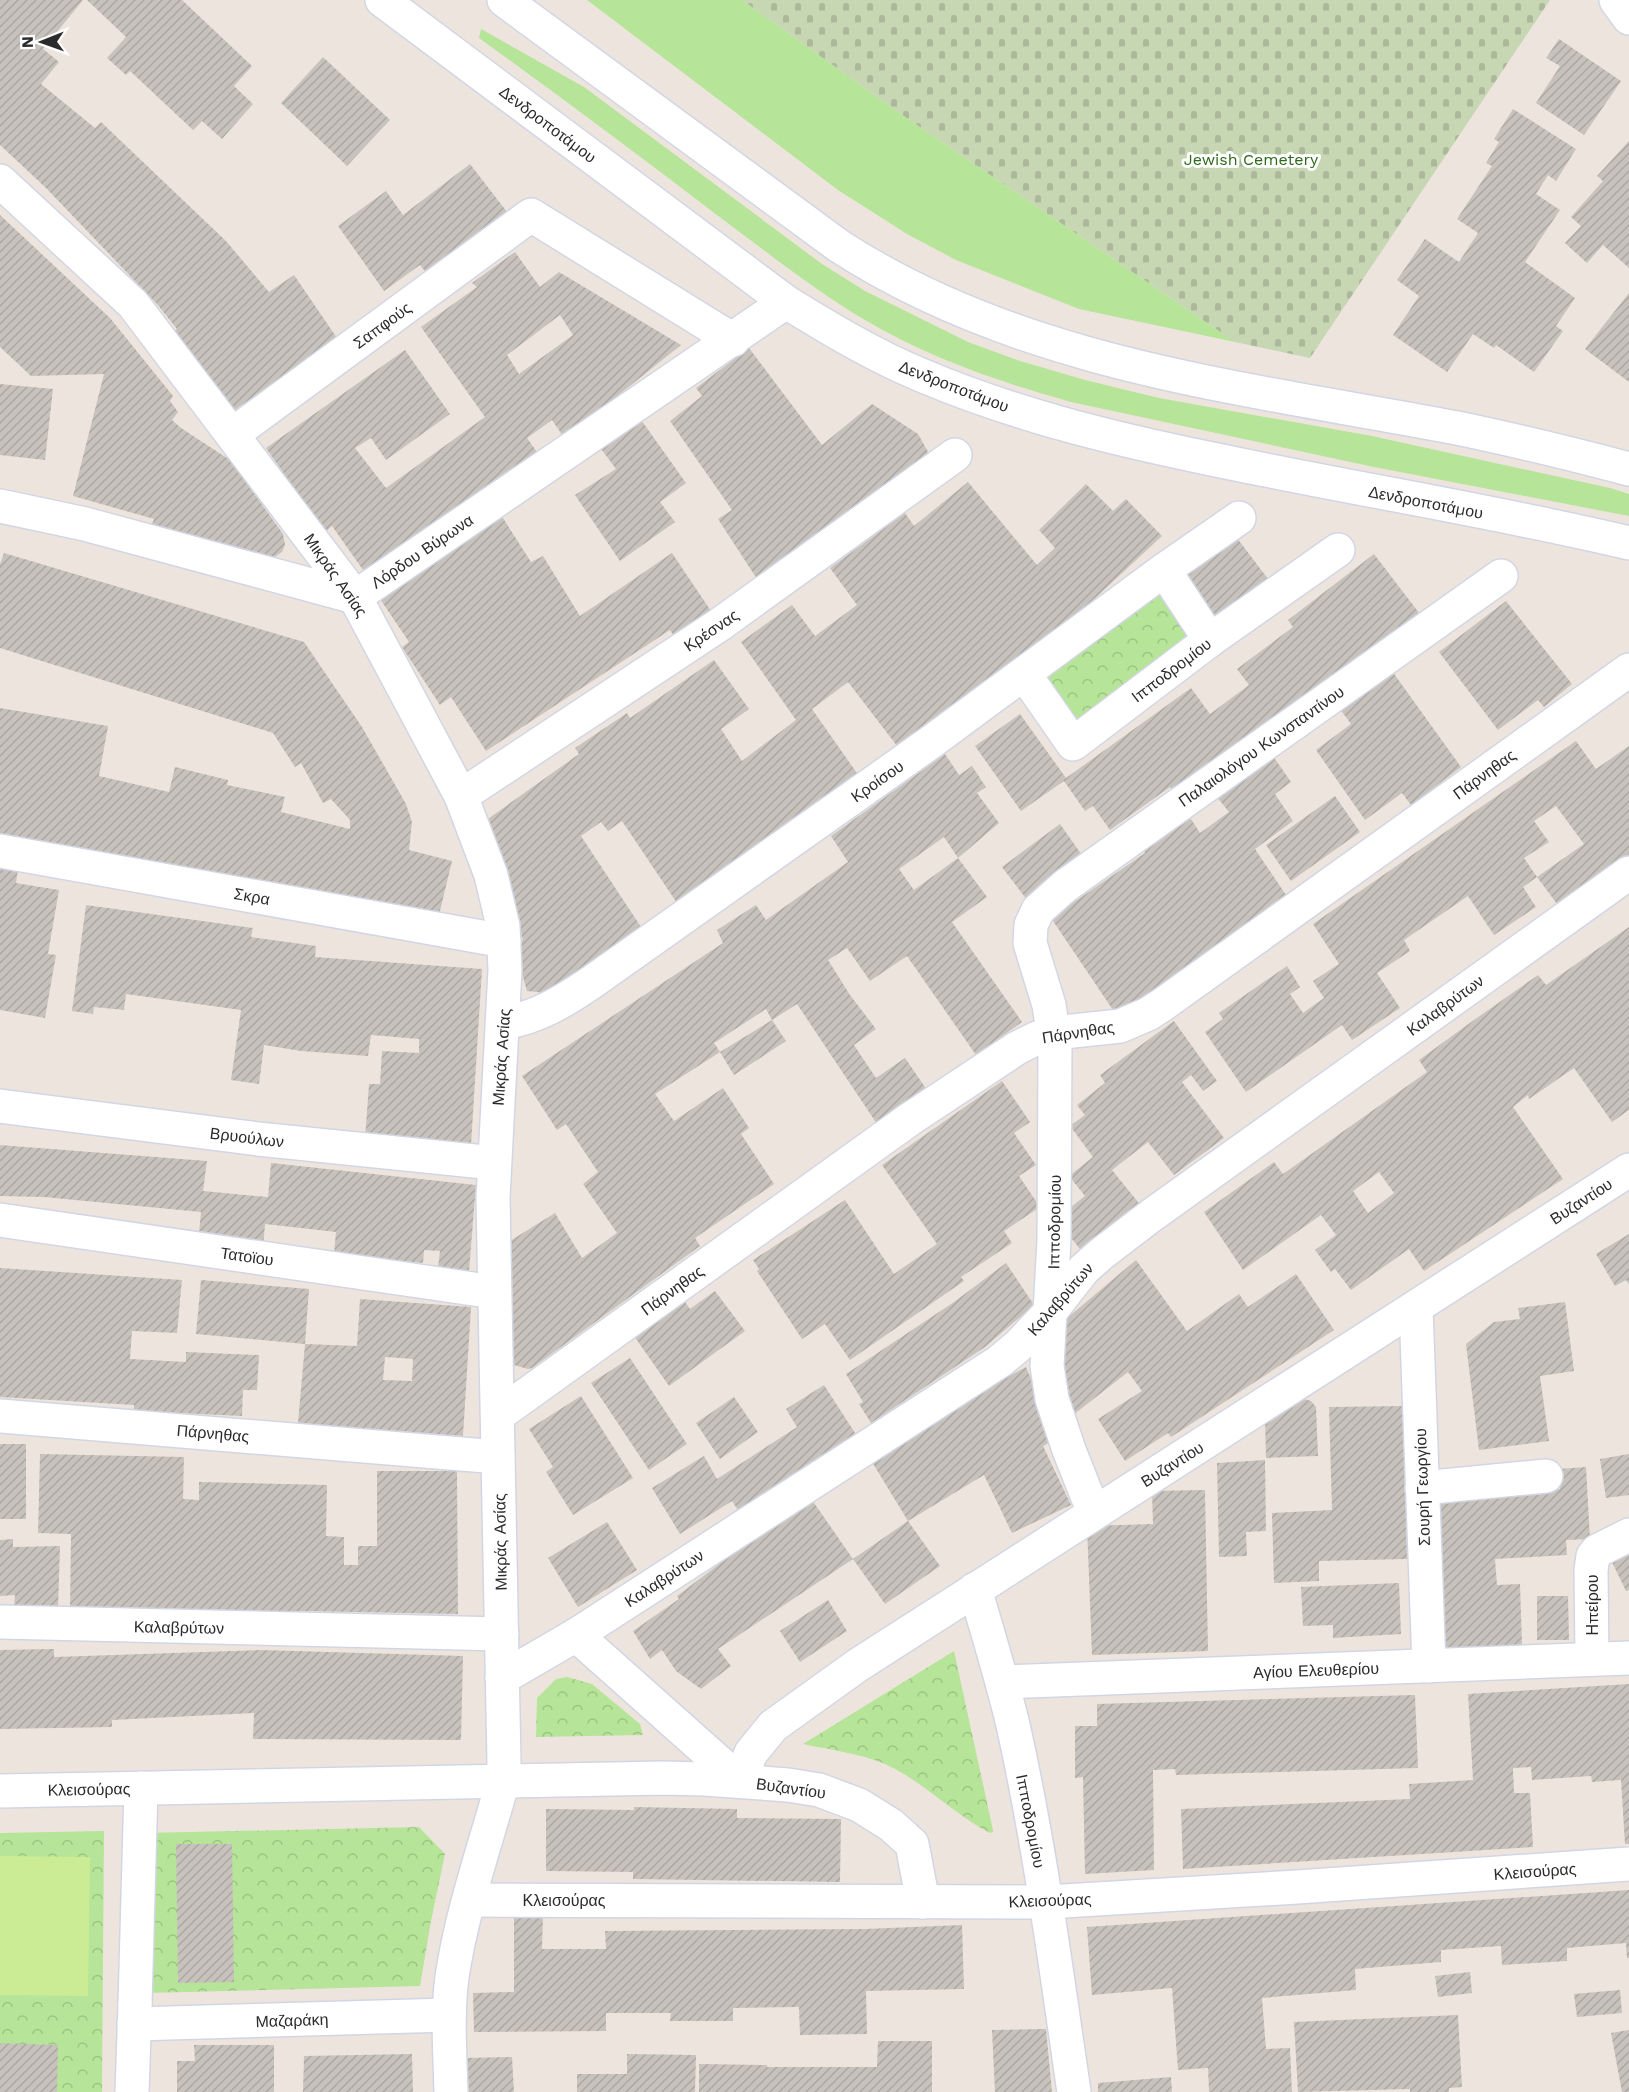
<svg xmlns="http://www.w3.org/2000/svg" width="1629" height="2092" font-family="'Work Sans',sans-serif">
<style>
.grass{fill:#b6e498}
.forest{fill:url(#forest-crowns)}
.cemetery{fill:url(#cemetery-stones)}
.pitch{fill:#cbec94}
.building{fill:url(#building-hatch);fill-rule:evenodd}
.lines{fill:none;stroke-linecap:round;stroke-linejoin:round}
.pedestrian-casing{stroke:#d2d6e4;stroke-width:36}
.minor-casing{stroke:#d2d6e4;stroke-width:36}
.tertiary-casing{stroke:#d2d6e4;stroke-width:36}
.secondary-casing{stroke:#d2d6e4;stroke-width:36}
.pedestrian{stroke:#fff;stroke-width:33}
.minor{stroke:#fff;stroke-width:33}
.tertiary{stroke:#fff;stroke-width:33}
.secondary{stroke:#fff;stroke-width:33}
.labels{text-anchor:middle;stroke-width:6;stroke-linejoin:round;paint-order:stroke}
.street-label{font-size:16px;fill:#2b2b2b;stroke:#fff}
.park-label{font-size:16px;fill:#2e6919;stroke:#fff}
</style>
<defs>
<pattern id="forest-crowns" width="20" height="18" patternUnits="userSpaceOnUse" patternTransform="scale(1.5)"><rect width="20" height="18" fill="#b6e498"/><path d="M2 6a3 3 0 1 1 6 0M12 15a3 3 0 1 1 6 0" fill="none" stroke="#9dc483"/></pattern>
<pattern id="cemetery-stones" width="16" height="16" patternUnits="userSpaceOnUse" patternTransform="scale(1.5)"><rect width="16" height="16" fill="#c7d7b3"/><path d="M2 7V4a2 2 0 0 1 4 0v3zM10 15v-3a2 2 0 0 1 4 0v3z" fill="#abb99a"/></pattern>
<pattern id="building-hatch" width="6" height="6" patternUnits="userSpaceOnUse" patternTransform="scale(1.5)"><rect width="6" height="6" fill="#c8c2bc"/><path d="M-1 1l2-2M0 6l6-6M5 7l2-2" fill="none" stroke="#aca7a2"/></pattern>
</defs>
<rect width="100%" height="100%" fill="#ede5dd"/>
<!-- grass -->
<g class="grass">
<path d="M587,0h155l156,112 337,230 -156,-33 -123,-49 -49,-26 -69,-44z"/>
<path d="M481,29l103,58 238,177 43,27 103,51 49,18 68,20 74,18 213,38 238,52 19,6v22l-255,-49 -303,-65c-71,-20 -142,-44 -206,-82 -54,-32 -102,-71 -152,-108 -77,-59 -155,-117 -234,-174z"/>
</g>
<!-- forest -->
<g class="forest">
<path d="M1164,570l46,70 -137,104 -48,-69z"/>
<path d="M954,1651l39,179v2l-3,1c-37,-19 -67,-52 -105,-69 -26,-11 -55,-14 -82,-20z"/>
<path d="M567,1677l25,7 48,40 3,11 -107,2 1,-39 19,-19z"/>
<path d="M419,1827l26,27 -14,67 -11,65 -273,7 -1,-160z"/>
<path d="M104,1831l-2,261h-102v-259z"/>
</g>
<!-- cemetery -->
<path class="cemetery" d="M742,0h808l-240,358 -75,-16 -337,-230z"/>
<!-- pitch -->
<path class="pitch" d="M0,1856l90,1 -2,139 -88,-1z"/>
<!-- building -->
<g class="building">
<path d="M0,0h83l-40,49 16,13 -18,22 54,44 6,-6 125,119 43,51 25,-17 43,63 -111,78 -16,-37 -20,-28 -6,4 -15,-19 8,-7 -20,-25 -111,-116 -46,-43z"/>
<path d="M87,0h95l70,66 -18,20 19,18 -31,35 -20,-18 -9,9 -63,-59 -4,4 -19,-17 19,-21z"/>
<path d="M1559,39l62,42 -37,54 -48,-32 24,-37 -14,-8z"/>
<path d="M323,57l67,63 -43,46 -66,-63z"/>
<path d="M1513,109l63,40 -20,32 -8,-6 -12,19 24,16 -35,52 50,36 -19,28 7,5 -29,41 -38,-27 -2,3 -21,-14 -26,38 -54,-37 26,-39 -22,-16 28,-41 34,23 19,-29 -21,-14 35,-53 -6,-3 13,-21 -5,-3z"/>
<path d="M1629,141v127l-26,-23 -16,18 -22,-20 16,-17 -10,-9 32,-36 -6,-5z"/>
<path d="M470,164l37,48 -79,63 -8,-10 -36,26 -46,-65 48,-35 17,24z"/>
<path d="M0,215l110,103 63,78 -3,5 8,11 -6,8 9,8 49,32 53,74 2,11 -3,7 -12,8 -119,-33 3,-8 -81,-23 31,-122 -73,2 -31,-29z"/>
<path d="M515,252l25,35 19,-15 122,73 -65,52 5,6 -54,39 -15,-22 -25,18 12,17 -171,122 -36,-51 -7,6 -59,-84 139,-98 45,64 -64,46 -15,-22 -16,10 31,40 99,-71 -64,-90 56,-40 -5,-4zM560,315l13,20 -54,39 -12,-19z"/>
<path d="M1629,293v89l-44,-33z"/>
<path d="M749,348l73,97 50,-41 46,30 13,23 -174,122 -39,-60 14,-9 -62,-89 32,-25 -6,-8z"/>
<path d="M0,384l53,5 -8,71 -45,-5z"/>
<path d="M639,417l47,66 -26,19 15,20 -55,39 -45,-66 41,-26 -17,-23z"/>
<path d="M968,482l69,83 18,-17 -16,-18 47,-46 27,27 13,-12 36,37 -84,78 -174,141 -56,-73 -36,27 49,70 -178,133 -61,-91 -14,10 -7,-9 -20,14 64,97 -90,61 -28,-3 -13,-46 9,-5 -38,-119 94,-67 -4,-6 52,-35 3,5 84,-58 35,49 -28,20 21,32 54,-41 -55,-78 51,-37 23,31 42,-31 -27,-37 75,-55 9,13z"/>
<path d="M501,515l30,47 12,-6 37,60 92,-63 39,58 -37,25 -4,-6 -184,121 -35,-54 -11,8 -38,-58 7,-5 -31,-46z"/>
<path d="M1237,538l37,49 -59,45 -38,-49z"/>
<path d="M4,553l300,89 58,85 44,77 6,18 -3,28 43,11 -14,58 -438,-83v-128l108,18 -9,50 70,16 6,-25 53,13 -1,5 58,12 -4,15 69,17v-9l-19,-21 -8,4 -22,-40 -6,4 -22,-34 -273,-85v-84z"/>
<path d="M1374,554l52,68 -251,172 -5,-7 -60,43 -17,-24 -8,5 -21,-30 -43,30 -46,-65 45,-32 46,64 125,-90 19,26 39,-29 -12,-16 56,-42 -5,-7z"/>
<path d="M1506,601l66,83 -28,23 -6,-7 -40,30 -59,-78z"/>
<path d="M1392,671l69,96 -50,38 -9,-12 -37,27 -49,-70 35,-26 -11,-15z"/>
<path d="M1576,741l20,28 33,-23v113l-69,49 -23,-31 47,-33 -28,-38 -22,15 15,21 -25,16 13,19 -14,10 13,20 -42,28 -26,-39 -64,44 6,11 -33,22 23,35 -48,32 -10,-15 -96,67 -41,-60 18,-13 -4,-6 68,-47 13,21 -10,7 13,19 21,-15 -11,-17 26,-17 -26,-40z"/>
<path d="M945,754l14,21 13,-9 14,21 -9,6 22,30 -41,35 29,39 -35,25 70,100 -46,33 -69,-99 -37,25 -23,-33 -19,12 22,35 26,34 -22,16 22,33 29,-20 22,32 -50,34 -80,-120 -25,16 14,21 -52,34 -14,-23 52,-32 -6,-11 -52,34 6,9 -65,42 19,27 49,-33 26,40 -8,6 33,50 -79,54 5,8 -168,122 -4,1 -14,-4 -4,-6 -8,-113 53,-33 27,45 35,-25 -34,-49 15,-12 -32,-48 -9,6 -35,-54 201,-133 -6,-13 39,-25 10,15 82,-58 -17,-26zM944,837l14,21 -44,32 -15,-21z"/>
<path d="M1273,756l18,26 -16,12 18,27 -38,28 31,46 -169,121 -66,-98 94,-65 -2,-5 46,-32 11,17 29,-21 -13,-16z"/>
<path d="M1335,796l25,36 -69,49 -25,-36z"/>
<path d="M1060,824l24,34 -57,42 -25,-33z"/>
<path d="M0,865l18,4 -2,14 43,7 -11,64 8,1 -11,63 -45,-8z"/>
<path d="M86,905l167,23 -2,9 65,9 -1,11 167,12 -11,176 -106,-6 4,-55h11l2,-33 37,2v-14l-48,-4 -3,21 -67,-5 -37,-6 -5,39 -28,-4 10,-70 -115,-16 -2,16 -30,-3 -1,7 -21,-3z"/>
<path d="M1629,927v183l-17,12 -38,-54 -45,31 -1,-4 -15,12 50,72 -139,92 -15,-22 -58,41 -16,-21 -4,3 -16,-22 21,-15 -15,-20 -78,55 -39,-58 70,-50 9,12 144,-102 -8,-12 55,-40 64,-45 8,10zM1379,1172l15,21 -26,20 -15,-22z"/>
<path d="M1174,1021l43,60 -14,10 -12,-16 -9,7 42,56 -50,37 -26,-33 -36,28 30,37 -58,47 -28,-35 29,-23 -16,-20 24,-19 -23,-31 15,-11 -8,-10 28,-22 -5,-8z"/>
<path d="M1002,1081l28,41 -16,11 22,32 -17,11 21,31 -36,24 8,12 -51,34 3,4 -114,79 -25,-36 -23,15 -45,-68 2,-2 -6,-9 92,-60 49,74 43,-30 -55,-79z"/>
<path d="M0,1145l207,16 -4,30 65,6 3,-34 205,22 -7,86 -31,-3 2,-17 -16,-1 -1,13 -89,-9 2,-22 -71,-8 -2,24 -65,-5 3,-31 -157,-15 -44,-1z"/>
<path d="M1629,1234v50l-3,-4 -11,6 -19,-32z"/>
<path d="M1136,1260l51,71 52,-37 9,13 48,-33 38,56 -163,107 -3,-4 -43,28 -27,-42 44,-28 -14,-19 -64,50 -7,-25 9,-78z"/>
<path d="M1006,1263l28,42 -49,42 -114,76 -12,-19 4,-2 -17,-28 108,-72z"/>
<path d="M0,1268l182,12 -5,53 -45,-2 -2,28 56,3v-10l73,3 -2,35h-14l-1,26 -63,-3v9l-45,-2v-15l-134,-8z"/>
<path d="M201,1280l108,9 -4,55 -109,-10z"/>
<path d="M715,1291l30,40 -76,55 -35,-50 49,-37 7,10z"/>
<path d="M360,1299l111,8 -8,129 -165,-13 7,-79 52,2zM385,1357l28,2 -1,22 -29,-1z"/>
<path d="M1565,1302l9,69 -34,5 9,65 -70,9 -13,-106 28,-22 26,-3 -2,-11z"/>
<path d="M630,1358l57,86 -38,26 -58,-87z"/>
<path d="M1026,1367l30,72 -13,7 28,59 -59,28 -28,-58 -76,46 -36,-59 53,-32 47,-35z"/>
<path d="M824,1385l33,51 -117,77 -8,-12 -52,33 -28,-46 52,-32 13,23 80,-52 -11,-18z"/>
<path d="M581,1396l52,82 -60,37 -27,-43 7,-5 -24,-38z"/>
<path d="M734,1397l24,35 -38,27 -24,-36z"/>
<path d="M1301,1398l10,3 5,6 2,49 -52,2 -1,-39z"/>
<path d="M1404,1406l3,153 -88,2v20l-45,2 -2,-70 60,-3 -3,-103z"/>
<rect x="0" y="1444" width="26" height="75"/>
<path d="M40,1454l144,3 -1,42 16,1v-18l128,3 -1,51 18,1v28h14v-19h19v-75h80l1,143 -154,-3h-54v3l-180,-2 1,-78 -33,-1z"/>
<path d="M1629,1454v41l-23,3 -6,-39z"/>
<path d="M1265,1460l1,71 -20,1 1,24 -28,1 -2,-94z"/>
<path d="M1586,1467l4,72 -24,1 1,15 -72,4 2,26 23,-1 2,61 -77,3 -7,-147 122,-12 -2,-20z"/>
<path d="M1205,1490l3,161 -116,4 -5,-129 66,-2 -1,-33z"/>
<path d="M812,1500l41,59 -135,90 13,17 -30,23 -25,-18 -14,-21 -12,9 -17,-28 46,-32 -2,-3 45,-34z"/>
<path d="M908,1521l32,45 -55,38 -32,-45z"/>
<path d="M607,1522l30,48 -59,37 -30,-49z"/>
<path d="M13,1539v8l47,-1 -2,63h-44l1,-14 -15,1v-56z"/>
<path d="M1629,1548v42l-3,1 -16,-33z"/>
<path d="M1399,1583l2,51 -68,4v-13l-30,1 -2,-39z"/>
<path d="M1537,1596h31l1,44h-32z"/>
<path d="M828,1600l19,31 -47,31 -20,-31z"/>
<path d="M54,1649v8l207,-7 202,6 -2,84 -208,-1 1,-26 -142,7v7l-112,2v-79z"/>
<path d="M1629,1684v160h-4l-4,-64 -29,2 -1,-6 -59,4 -1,-13 -18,1 1,25h16l3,54 -350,22 -2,-60 229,-10 -1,-15 64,-4 -5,-86z"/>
<path d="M1415,1695l3,73 -242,7 -1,-6 -22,1 1,100 -69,4 -2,-97 -8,1v-52h22v-22z"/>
<path d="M634,1807l103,2v9l104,1 -1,63 -207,-3v-7l-87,-1v-62l88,1z"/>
<path d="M176,1844h56l2,138 -56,1z"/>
<path d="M1629,1890v68h-2l-1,-15 -59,5v13l-65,4 -1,-19 -60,4v12l-86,7 1,21 -94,8 4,51 24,-1 2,44h-83l-1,-24 -30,2 -6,-82 -80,7 -5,-68z"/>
<path d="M514,1913h29l-1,36h64l-1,-18 260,-2 97,-4 2,64 -98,2 1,43 -67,1 -1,-28 -66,1v13h-63l1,-8h-65v18l-132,1 -1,-39 41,-1z"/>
<path d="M1470,1972l2,21 -34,4 -3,-21z"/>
<path d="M1620,1990l2,23 -45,4 -3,-23z"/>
<path d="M1458,2015l4,72 -13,1v4h-39v-3l-112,3 -4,-70z"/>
<path d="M1046,2029l6,63h-57l-3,-62z"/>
<path d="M1629,2030v62h-7l-11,-59z"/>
<path d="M878,2041h54v51h-233v-28l68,1v2h110z"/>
<path d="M0,2043l58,2 -1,47h-57z"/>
<path d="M194,2045h80v47h-97v-31h18z"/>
<path d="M412,2054l1,38h-110l1,-36z"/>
<path d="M627,2054l69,1 -1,37h-118v-18h50z"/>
<path d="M512,2057l2,35h-51l-1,-34z"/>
<path d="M1171,2077l1,15h-74v-9z"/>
</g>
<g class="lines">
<!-- pedestrian casing -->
<g class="pedestrian-casing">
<path id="pedestrian" d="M135,2004l6,-216"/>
</g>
<!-- minor casing -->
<g class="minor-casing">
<g id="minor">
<path d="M1616,0l13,18"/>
<path d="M233,434l298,-219 202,125"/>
<path d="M0,506l85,18 270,73 431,-295"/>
<path d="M1164,570l46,70"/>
<path d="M1025,675l48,69 137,-104 128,-90"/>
<path d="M461,796l258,-171 236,-170"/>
<path d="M0,851l504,90"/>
<path d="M503,1023c34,-5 61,-22 89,-41l339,-240 233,-172 75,-52"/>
<path d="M0,1106l258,33 236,24"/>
<path d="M0,1220l494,72"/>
<path d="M1416,1308l13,358"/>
<path d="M498,1415l412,-296 107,-71 20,-10 17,-5 66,-7 28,-12 14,-9 467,-335"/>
<path d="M0,1416l498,41"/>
<path d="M1422,1488l124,-12"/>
<path d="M1094,1513l-25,-63 -17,-51 -5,-33 7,-126 1,-194 -6,-41 -19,-62 1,-18 7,-15 27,-24 436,-310"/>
<path d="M975,1589c13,45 27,90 38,136 27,121 43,244 61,367"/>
<path d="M0,1622l502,12"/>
<path d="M576,1635l164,146"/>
<path d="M1592,1659l-1,-89 2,-14 4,-5 32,-16"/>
<path d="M502,1678l74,-43 424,-274 18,-15 33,-35 33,-42 17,-15 51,-39 477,-342"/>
<path d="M1002,1682l627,-24"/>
<path d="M740,1781l11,-28 22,-27 85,-61 771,-495"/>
<path d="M0,1791l664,-13 40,1 84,6 31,5 40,15 32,20 21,19 11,58"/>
<path d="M469,1900l578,2 250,-15 332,-23"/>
<path d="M134,2024l315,-9"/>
<path d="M132,2092l3,-88"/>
</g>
</g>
<!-- tertiary casing -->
<g class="tertiary-casing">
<path id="tertiary" d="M0,181l133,123 222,293 106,199 30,79 12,51 2,44 -12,228 11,565 -1,18c-18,65 -41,129 -51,196 -5,38 -2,77 -1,115"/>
</g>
<!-- secondary casing -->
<g class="secondary-casing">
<g id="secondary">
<path d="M382,0l404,302c44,27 87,53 135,73 92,39 189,63 286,83 141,30 283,52 422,85"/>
<path d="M504,0l335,246c183,119 408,142 618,182 58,12 115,26 172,41"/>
</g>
</g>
<!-- pedestrian -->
<use href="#pedestrian" class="pedestrian"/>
<!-- minor -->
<use href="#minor" class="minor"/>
<!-- tertiary -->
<use href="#tertiary" class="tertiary"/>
<!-- secondary -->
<use href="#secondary" class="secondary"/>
</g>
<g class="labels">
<!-- street labels -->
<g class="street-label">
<text transform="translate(548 124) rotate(37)" y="6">Δενδροποτάμου</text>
<text transform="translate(382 325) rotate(-36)" y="6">Σαπφούς</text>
<text transform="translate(954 386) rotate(21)" y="6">Δενδροποτάμου</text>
<text transform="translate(1426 502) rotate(11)" y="6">Δενδροποτάμου</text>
<text transform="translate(422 551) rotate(-34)" y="6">Λόρδου Βύρωνα</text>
<text transform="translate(336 575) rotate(55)" y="6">Μικράς Ασίας</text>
<text transform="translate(711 630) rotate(-34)" y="6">Κρέσνας</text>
<text transform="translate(1171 670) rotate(-37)" y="6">Ιπποδρομίου</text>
<text transform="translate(1261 746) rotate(-35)" y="6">Παλαιολόγου Κωνσταντίνου</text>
<text transform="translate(1484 774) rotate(-36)" y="6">Πάρνηθας</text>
<text transform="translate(877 781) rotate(-35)" y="6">Κροίσου</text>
<text transform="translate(252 896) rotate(10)" y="6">Σκρα</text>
<text transform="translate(1445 1005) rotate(-36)" y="6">Καλαβρύτων</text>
<text transform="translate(1078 1032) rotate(-9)" y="6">Πάρνηθας</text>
<text transform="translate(501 1057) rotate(-86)" y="6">Μικράς Ασίας</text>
<text transform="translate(247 1137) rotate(7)" y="6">Βρυούλων</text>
<text transform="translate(1581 1201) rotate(-33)" y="6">Βυζαντίου</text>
<text transform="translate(1054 1222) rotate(-89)" y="6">Ιπποδρομίου</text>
<text transform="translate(247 1256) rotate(8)" y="6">Τατοϊου</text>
<text transform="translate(672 1290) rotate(-36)" y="6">Πάρνηθας</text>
<text transform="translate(1060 1299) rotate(-49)" y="6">Καλαβρύτων</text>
<text transform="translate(213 1433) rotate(5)" y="6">Πάρνηθας</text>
<text transform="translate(1172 1464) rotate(-32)" y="6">Βυζαντίου</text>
<text transform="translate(1422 1487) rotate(-92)" y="6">Σουρή Γεωργίου</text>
<text transform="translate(500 1542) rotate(-91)" y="6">Μικράς Ασίας</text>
<text transform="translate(664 1578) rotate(-33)" y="6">Καλαβρύτων</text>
<text transform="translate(1592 1605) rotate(-90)" y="6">Ηπείρου</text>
<text transform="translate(179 1627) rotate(1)" y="6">Καλαβρύτων</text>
<text transform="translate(1316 1670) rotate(-2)" y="6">Αγίου Ελευθερίου</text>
<text transform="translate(791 1788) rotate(8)" y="6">Βυζαντίου</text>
<text transform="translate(89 1789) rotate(-1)" y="6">Κλεισούρας</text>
<text transform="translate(1031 1821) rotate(79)" y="6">Ιπποδρομίου</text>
<text transform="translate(1535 1871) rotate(-4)" y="6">Κλεισούρας</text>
<text x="564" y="1906">Κλεισούρας</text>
<text transform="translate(1050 1900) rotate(-2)" y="6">Κλεισούρας</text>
<text transform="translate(292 2020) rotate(-2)" y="6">Μαζαράκη</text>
</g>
<!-- park labels -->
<g class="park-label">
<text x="1251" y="165">Jewish Cemetery</text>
</g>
</g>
<!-- north arrow -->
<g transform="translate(42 42) rotate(269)" stroke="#ffffff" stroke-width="4.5" paint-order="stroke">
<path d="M0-4.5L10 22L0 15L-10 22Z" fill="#2b2b2b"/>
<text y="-9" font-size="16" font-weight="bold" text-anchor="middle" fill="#2b2b2b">N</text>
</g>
</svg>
